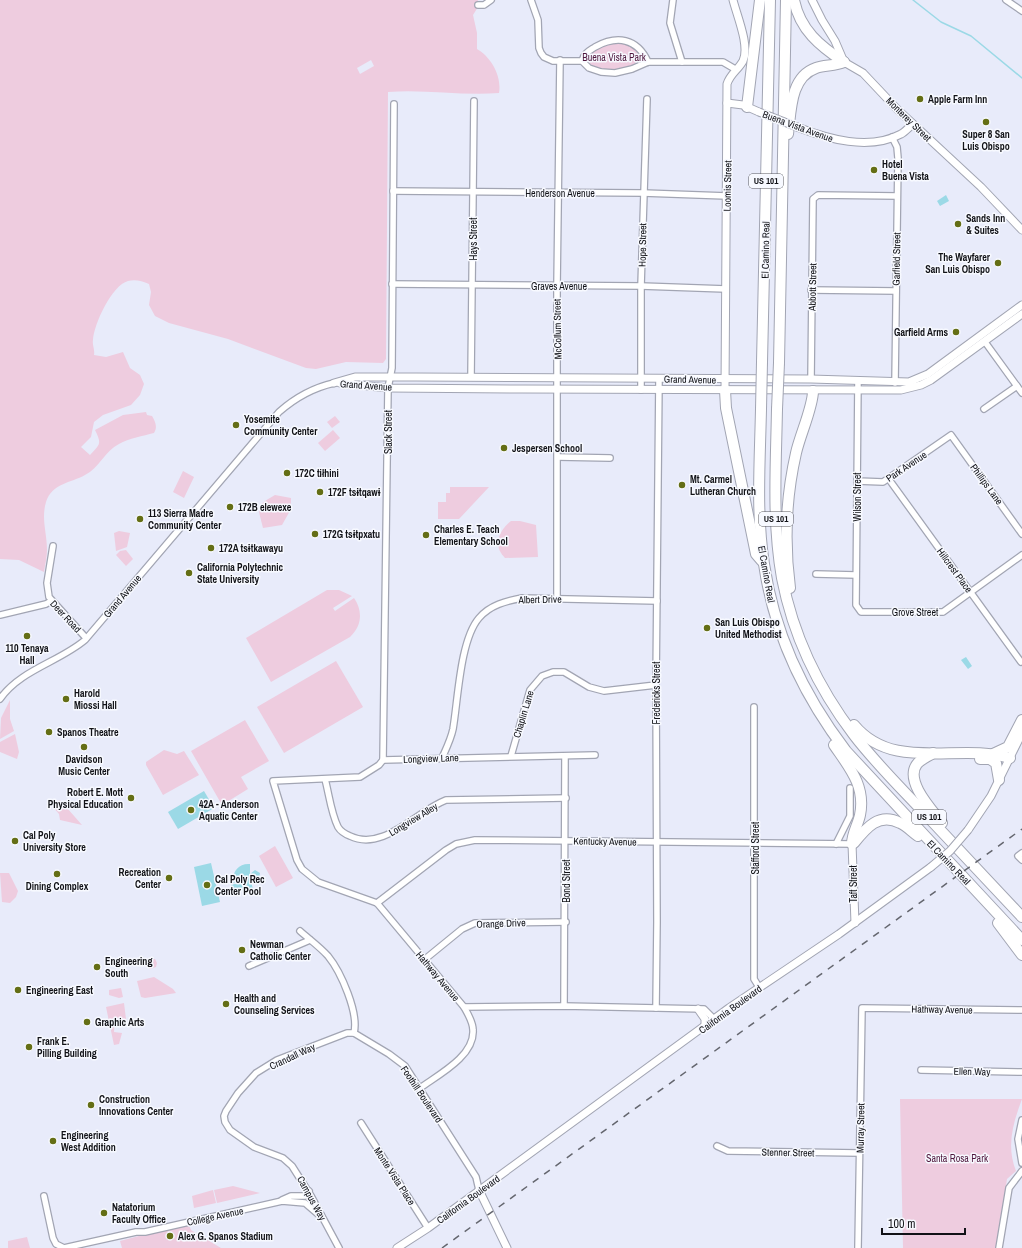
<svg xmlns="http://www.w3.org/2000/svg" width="1022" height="1248" font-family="'Archivo Narrow',sans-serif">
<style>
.green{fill:#eeccdf;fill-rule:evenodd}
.water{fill:#9bd9e6}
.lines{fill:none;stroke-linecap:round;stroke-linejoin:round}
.stream{stroke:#9bd9e6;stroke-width:1.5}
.minor-casing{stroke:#a2a5b3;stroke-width:8}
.tertiary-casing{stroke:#a2a5b3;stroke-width:9}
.motorway-casing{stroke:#a2a5b3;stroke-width:12}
.minor{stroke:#fff;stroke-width:5.5}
.tertiary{stroke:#fff;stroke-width:7}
.motorway{stroke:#fff;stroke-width:10}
.rail{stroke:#64666e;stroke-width:1.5;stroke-dasharray:7 7;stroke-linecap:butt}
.tertiary-bridge-casing{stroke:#a2a5b3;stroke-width:9;stroke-linecap:butt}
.motorway-bridge-casing{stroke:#a2a5b3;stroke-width:12;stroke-linecap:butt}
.tertiary-bridge{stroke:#fff;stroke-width:7}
.motorway-bridge{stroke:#fff;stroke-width:10}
.poi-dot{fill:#646e15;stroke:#f7f9ff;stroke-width:1.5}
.labels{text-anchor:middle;stroke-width:3;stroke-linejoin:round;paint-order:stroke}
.shield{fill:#f7f9ff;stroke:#56575d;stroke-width:1}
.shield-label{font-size:9px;font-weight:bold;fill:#111217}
.park-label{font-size:10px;fill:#4f173d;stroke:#f7f9ff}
.poi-label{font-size:10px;font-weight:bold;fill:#111217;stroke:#f7f9ff;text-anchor:start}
.street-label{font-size:10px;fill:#111217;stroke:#f7f9ff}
</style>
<rect width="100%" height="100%" fill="#e8ebfa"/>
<!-- green -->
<g class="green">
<path d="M0,0h478v7l-5,8 4,18v16c14,8 25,27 22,44 -37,3 -74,-4 -111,-1l-2,267 -3,4 -37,-1 -30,7 -10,-1 -78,-29 -59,-16 -14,-7 -6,-11 2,-13 -2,-8c-7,-3 -14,-5 -21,-3 -16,4 -34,43 -35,59 -1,5 2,9 1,15l12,2 17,-5 7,16 10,7 4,9 -4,11 -9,10 -28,10 -9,7 -3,15 -10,10 9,8c10,-11 12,-11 5,-25l28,-15 23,-3 1,3 5,1c3,5 6,11 2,17 -11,3 -25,5 -35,11 -14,7 -20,24 -34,31 -14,8 -33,8 -39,27 -5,17 1,31 1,48 0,7 -2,15 -3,22l-25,-12 -19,-1zM371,60l3,6 -14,8 -3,-6z"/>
<path d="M618,42l8,1 12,9 1,7c-9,14 -37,16 -49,6l-2,-9c7,-9 19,-12 30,-14z"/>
<path d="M335,416l5,6 -8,6 -5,-6z"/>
<path d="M333,430l7,8 -15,13 -7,-8z"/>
<path d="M183,471l11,6 -10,21 -11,-6z"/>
<path d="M450,487h39l-30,32h-21v-17h8v-9h4z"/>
<path d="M275,495l16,3v11l-9,16 -19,3c-5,-22 -9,-21 12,-33z"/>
<path d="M511,521h9l16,4 2,32 -33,1c-13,-13 -6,-27 6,-37z"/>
<path d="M119,531l11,2 -3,14 -11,4 -2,-18z"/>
<path d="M126,550l7,9 -7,7 -10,-11 4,-4z"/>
<path d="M327,590h12l13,6 -19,12 2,3 19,-13c9,13 8,28 -4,39l-79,45 -25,-44z"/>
<path d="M336,661l27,46 -79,46 -27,-46z"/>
<path d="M10,700v19l4,12 -14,8 1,-21z"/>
<path d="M245,720l24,41 -28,16 7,12 -26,16 -31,-54z"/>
<path d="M15,734l4,18 -2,7 -17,-7v-10z"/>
<path d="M164,750l13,4 7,-3 15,24 -36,20 -17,-30v-3z"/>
<path d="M60,800l22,25 -22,-5 -1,-6 -6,-7 2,-5z"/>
<path d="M275,846l18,32 -17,9 -17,-31z"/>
<path d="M0,873h9l9,18 -2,6 -6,6 -8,-1z"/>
<path d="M141,958l14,1 2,4 -1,4 -6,2 -4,-3 -6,-1 -2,-4z"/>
<path d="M154,977l19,12 3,4 -31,5 -4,-1 -4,-16z"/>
<path d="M121,988l2,9 -4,1 -10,-3v-5z"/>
<path d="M124,1003l2,16 -11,-1 -1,14 8,1 -3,11 -5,1 -8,-38z"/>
<path d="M900,1099h122c-9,24 -16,47 -6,72l-9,8 -10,69h-94z"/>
<path d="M233,1186l27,7 -43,10 -3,-13z"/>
<path d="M213,1190l3,13 -22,5 -2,-12z"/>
<path d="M188,1223l3,7 30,18h-99l-2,-7z"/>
<path d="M27,1237l3,11h-22v-7z"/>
</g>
<!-- water -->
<g class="water">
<path d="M946,195l3,6 -9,5 -3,-5z"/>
<path d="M966,657l6,9 -4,3 -7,-9z"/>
<path d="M204,791l10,17 -36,21 -10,-17z"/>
<path d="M211,863l9,39 -18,4 -8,-39z"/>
<path d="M250,864v10l5,-4 5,3 -1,5h-9l3,11 -20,3 -2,-7 15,-4v-1l-13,3c-1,-12 6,-20 17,-19z"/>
</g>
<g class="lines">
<!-- stream -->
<path class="stream" d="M913,0l28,22 30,14 51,42"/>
<!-- minor casing -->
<g class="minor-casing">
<g id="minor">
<path d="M531,0l7,20 1,28 2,5 3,4 9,4h29l7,7 12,4 14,1 17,-4 16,-7h75l12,7"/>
<path d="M673,0l-3,23 12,39"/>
<path d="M1006,0l16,11"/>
<path d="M478,5h6l7,-5"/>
<path d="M582,61c2,-8 7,-10 13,-14 22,-12 42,-9 53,15"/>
<path d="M892,137l5,10 1,11 -3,225"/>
<path d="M393,191l250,2 84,3"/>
<path d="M392,284l249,2 85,3"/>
<path d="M811,290l85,1"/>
<path d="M985,342l37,51"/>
<path d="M471,377l3,-276"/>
<path d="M811,379l2,-180 5,-4 79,1"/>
<path d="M858,380l-2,225 5,7h82l79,-57"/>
<path d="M641,390v-104l6,-187"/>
<path d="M984,409l33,-23"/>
<path d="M558,457l52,1"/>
<path d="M888,478l133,184"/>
<path d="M857,481l26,1 68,-47 71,99"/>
<path d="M53,546l-6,37 2,14 37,41"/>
<path d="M816,574l40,1"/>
<path d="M557,599v-313l3,-226"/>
<path d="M0,615l46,-11 5,-3"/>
<path d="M0,699c20,-29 59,-37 85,-59l194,-228c17,-15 33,-24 55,-29"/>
<path d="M754,707v272l5,8"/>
<path d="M595,755l-212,5 -4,5 -19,12 -87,4 24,79 5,9 16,13 59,21 87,104 100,-1 140,3 10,10"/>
<path d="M511,756l19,-66 12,-14 11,-4h11l25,15 15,4 52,-6"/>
<path d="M442,758c4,-9 9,-19 11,-29 5,-29 7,-89 26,-111 11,-13 27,-17 43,-20l135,3"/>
<path d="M383,760l5,-372 4,-20 2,-264"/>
<path d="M325,779c4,15 6,34 13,48 3,5 7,7 12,9 33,16 65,-24 96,-36l120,-2"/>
<path d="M836,844l14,-28v-28"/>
<path d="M1022,853l-4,3 4,4"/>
<path d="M377,903l69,-53 10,-6 19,-4 377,4"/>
<path d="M300,931c9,8 20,16 28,25 13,16 31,57 26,77"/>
<path d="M424,960l38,-31 13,-6 91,-1"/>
<path d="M249,966l61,-26"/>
<path d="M564,1006l1,-250"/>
<path d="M656,1008l1,-86 -1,-237 3,-306"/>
<path d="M921,1070l101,2"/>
<path d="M420,1088c18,-13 55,-32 53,-58 0,-8 -5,-16 -9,-23"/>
<path d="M1022,1120l-4,19 4,24"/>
<path d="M361,1123l67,105"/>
<path d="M717,1146l11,5 131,2"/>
<path d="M44,1196l9,42 3,6 8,4 72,-16h9l137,-31 23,2 14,12"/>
<path d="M282,1200l9,-4h14l4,-5"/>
<path d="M339,1248l-28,-52 -19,-30 -9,-8 -29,-11 -24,-17 -5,-8 -1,-6 2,-5 12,-18 18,-20 21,-13 70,-27h7l35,21 16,12 71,111 3,13"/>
<path d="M858,1248l4,-240 160,2"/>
<path d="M999,1248l10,-60 13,-17"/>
</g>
</g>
<!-- tertiary casing -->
<g class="tertiary-casing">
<g id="tertiary">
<path d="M812,0l10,20 13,21 9,21 19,11 34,36 84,78 41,43"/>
<path d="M727,103l16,2 16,7"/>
<path d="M797,127c31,12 72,24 104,7 4,-2 8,-7 12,-10"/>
<path d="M334,383l21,-6h61l395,2 98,3 19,-8 94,-69"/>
<path d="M340,383l48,5 135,1 378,1 20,-5 10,-5 91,-66"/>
<path d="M725,390l2,-306c3,-10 11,-14 16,-23 7,-15 -6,-45 -10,-61"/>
<path d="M968,830l23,-34 31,-63"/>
<path d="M852,844l3,79"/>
<path d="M698,1009l7,10v8"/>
<path d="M479,1190l28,58"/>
<path d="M397,1248l31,-20 301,-220 110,-74 92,-67"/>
</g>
</g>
<!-- motorway casing -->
<g class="motorway-casing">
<g id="motorway">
<path d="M794,0c6,30 26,46 50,62"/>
<path d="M747,107l13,-107"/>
<path d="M788,134c3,-23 2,-57 28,-66 9,-3 19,-2 28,-6"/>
<path d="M762,362l8,-362"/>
<path d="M779,363l7,-363"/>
<path d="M725,390l1,18 30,146 6,7"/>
<path d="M761,409c-1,51 -5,104 3,155 10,69 40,132 82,187l176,189"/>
<path d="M777,409c-1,56 -5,113 5,169 11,57 37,111 72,157 23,30 50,56 75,83 31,33 62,66 93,99"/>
<path d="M790,588c-6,-45 -4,-91 6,-135 4,-18 17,-46 17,-62"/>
<path d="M854,725c40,48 104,17 156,33"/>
<path d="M834,745c15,22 32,41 26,70 -2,10 -8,18 -8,29"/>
<path d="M933,753c-6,4 -12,6 -16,11 -13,17 15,46 25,59"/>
<path d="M993,754l15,-7 14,-27"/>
<path d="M980,759h10l6,4 3,17"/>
<path d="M854,843c12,-15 25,-31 46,-20 7,3 12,9 18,13"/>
<path d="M998,923l24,32"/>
</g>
</g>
<!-- minor -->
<use href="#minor" class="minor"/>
<!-- tertiary -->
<use href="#tertiary" class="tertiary"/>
<!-- motorway -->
<use href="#motorway" class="motorway"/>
<!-- rail -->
<path class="rail" d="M442,1248l580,-419"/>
<!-- tertiary-bridge casing -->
<g class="tertiary-bridge-casing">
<g id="tertiary-bridge">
<path d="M759,112l38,15"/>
<path d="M931,867l19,-16 18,-21"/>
</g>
</g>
<!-- motorway-bridge casing -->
<g class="motorway-bridge-casing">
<g id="motorway-bridge">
<path d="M761,409l1,-47"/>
<path d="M777,409l2,-46"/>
</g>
</g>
<!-- tertiary-bridge -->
<use href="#tertiary-bridge" class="tertiary-bridge"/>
<!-- motorway-bridge -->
<use href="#motorway-bridge" class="motorway-bridge"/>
</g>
<!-- markers -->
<g class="poi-dot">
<circle cx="920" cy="99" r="4"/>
<circle cx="986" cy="122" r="4"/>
<circle cx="874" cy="170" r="4"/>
<circle cx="958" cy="224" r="4"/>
<circle cx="998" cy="263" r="4"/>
<circle cx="956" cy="332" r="4"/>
<circle cx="236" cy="425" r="4"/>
<circle cx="504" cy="448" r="4"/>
<circle cx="287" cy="473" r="4"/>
<circle cx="682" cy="485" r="4"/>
<circle cx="320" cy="492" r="4"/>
<circle cx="230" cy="507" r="4"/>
<circle cx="140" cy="519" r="4"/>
<circle cx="315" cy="534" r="4"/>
<circle cx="426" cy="535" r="4"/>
<circle cx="211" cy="548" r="4"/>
<circle cx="189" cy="573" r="4"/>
<circle cx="707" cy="628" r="4"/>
<circle cx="27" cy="636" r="4"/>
<circle cx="66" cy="699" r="4"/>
<circle cx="49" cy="732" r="4"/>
<circle cx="84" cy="747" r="4"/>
<circle cx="131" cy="798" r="4"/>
<circle cx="191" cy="810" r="4"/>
<circle cx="15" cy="841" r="4"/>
<circle cx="57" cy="874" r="4"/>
<circle cx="169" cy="878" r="4"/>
<circle cx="207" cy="885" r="4"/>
<circle cx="242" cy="950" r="4"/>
<circle cx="97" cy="967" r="4"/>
<circle cx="18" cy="990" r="4"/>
<circle cx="226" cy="1004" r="4"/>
<circle cx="87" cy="1022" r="4"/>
<circle cx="29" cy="1047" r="4"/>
<circle cx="91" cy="1105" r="4"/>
<circle cx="53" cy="1141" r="4"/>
<circle cx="104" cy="1213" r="4"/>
<circle cx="170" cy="1236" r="4"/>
</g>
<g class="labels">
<!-- shield labels -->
<g class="shield">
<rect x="749" y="174" width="34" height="14" rx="3"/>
<rect x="759" y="512" width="34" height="14" rx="3"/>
<rect x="912" y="810" width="34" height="14" rx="3"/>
</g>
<g class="shield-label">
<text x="766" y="184">US 101</text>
<text x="776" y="522">US 101</text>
<text x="929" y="820">US 101</text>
</g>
<!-- park labels -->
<g class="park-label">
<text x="614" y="61">Buena Vista Park</text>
<text x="957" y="1162">Santa Rosa Park</text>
</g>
<!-- poi labels -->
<g class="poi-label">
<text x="928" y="103">Apple Farm Inn</text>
<text x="986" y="138" text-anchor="middle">Super 8 San<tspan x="986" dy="12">Luis Obispo</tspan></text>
<text x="882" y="168">Hotel<tspan x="882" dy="12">Buena Vista</tspan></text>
<text x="966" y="222">Sands Inn<tspan x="966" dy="12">&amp; Suites</tspan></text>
<text x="990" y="261" text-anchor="end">The Wayfarer<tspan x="990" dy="12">San Luis Obispo</tspan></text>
<text x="948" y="336" text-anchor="end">Garfield Arms</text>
<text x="244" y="423">Yosemite<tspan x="244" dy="12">Community Center</tspan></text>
<text x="512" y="452">Jespersen School</text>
<text x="295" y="477">172C tiłhini</text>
<text x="690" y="483">Mt. Carmel<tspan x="690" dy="12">Lutheran Church</tspan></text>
<text x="328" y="496">172F tsɨtqawɨ</text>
<text x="238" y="511">172B elewexe</text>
<text x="148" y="517">113 Sierra Madre<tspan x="148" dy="12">Community Center</tspan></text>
<text x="434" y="533">Charles E. Teach<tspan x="434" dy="12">Elementary School</tspan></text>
<text x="323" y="538">172G tsɨtpxatu</text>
<text x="219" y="552">172A tsɨtkawayu</text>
<text x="197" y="571">California Polytechnic<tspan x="197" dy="12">State University</tspan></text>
<text x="715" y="626">San Luis Obispo<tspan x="715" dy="12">United Methodist</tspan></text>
<text x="27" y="652" text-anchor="middle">110 Tenaya<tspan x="27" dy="12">Hall</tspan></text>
<text x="74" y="697">Harold<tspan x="74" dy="12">Miossi Hall</tspan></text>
<text x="57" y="736">Spanos Theatre</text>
<text x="84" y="763" text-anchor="middle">Davidson<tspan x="84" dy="12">Music Center</tspan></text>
<text x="123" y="796" text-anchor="end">Robert E. Mott<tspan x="123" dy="12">Physical Education</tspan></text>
<text x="199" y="808">42A - Anderson<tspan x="199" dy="12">Aquatic Center</tspan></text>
<text x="23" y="839">Cal Poly<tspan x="23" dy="12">University Store</tspan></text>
<text x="161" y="876" text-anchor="end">Recreation<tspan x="161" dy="12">Center</tspan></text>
<text x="215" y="883">Cal Poly Rec<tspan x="215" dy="12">Center Pool</tspan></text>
<text x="57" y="890" text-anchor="middle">Dining Complex</text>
<text x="250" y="948">Newman<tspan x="250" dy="12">Catholic Center</tspan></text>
<text x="105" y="965">Engineering<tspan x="105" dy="12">South</tspan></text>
<text x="26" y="994">Engineering East</text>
<text x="234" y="1002">Health and<tspan x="234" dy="12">Counseling Services</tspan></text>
<text x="95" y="1026">Graphic Arts</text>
<text x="37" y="1045">Frank E.<tspan x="37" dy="12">Pilling Building</tspan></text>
<text x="99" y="1103">Construction<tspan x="99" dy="12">Innovations Center</tspan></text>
<text x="61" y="1139">Engineering<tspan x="61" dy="12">West Addition</tspan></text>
<text x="112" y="1211">Natatorium<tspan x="112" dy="12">Faculty Office</tspan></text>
<text x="178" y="1240">Alex G. Spanos Stadium</text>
</g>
<!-- street labels -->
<g class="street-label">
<text transform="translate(909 119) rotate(44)" y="4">Monterey Street</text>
<text transform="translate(798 126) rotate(20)" y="4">Buena Vista Avenue</text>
<text transform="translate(727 186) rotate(-89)" y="4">Loomis Street</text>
<text x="560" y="197">Henderson Avenue</text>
<text transform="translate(473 239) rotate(-90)" y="4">Hays Street</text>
<text transform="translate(642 245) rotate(-89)" y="4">Hope Street</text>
<text transform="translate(765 250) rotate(-89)" y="4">El Camino Real</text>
<text transform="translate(896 259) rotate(-89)" y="4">Garfield Street</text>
<text x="559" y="290">Graves Avenue</text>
<text transform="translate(812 287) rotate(-89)" y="4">Abbott Street</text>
<text transform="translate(557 329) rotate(-91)" y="4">McCollum Street</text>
<text transform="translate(690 379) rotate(1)" y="4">Grand Avenue</text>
<text transform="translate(366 385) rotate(4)" y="4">Grand Avenue</text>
<text transform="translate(388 432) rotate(-90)" y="4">Slack Street</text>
<text transform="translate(906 466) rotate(-34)" y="4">Park Avenue</text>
<text transform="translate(987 484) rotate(54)" y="4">Phillips Lane</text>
<text transform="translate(857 497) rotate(-90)" y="4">Wilson Street</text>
<text transform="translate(955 570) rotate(54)" y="4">Hillcrest Place</text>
<text transform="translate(767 574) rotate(80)" y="4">El Camino Real</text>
<text transform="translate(122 596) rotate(-50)" y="4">Grand Avenue</text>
<text transform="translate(540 599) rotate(-1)" y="4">Albert Drive</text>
<text x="915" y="616">Grove Street</text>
<text transform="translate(66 616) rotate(47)" y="4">Deer Road</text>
<text transform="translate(656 693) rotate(-90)" y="4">Fredericks Street</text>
<text transform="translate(523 714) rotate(-73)" y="4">Chaplin Lane</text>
<text transform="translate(431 758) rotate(-2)" y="4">Longview Lane</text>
<text transform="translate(413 819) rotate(-31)" y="4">Longview Alley</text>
<text transform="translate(605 841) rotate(1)" y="4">Kentucky Avenue</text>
<text transform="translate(755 848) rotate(-90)" y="4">Stafford Street</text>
<text transform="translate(949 862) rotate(46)" y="4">El Camino Real</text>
<text transform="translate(566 881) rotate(-90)" y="4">Bond Street</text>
<text transform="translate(853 884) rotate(-90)" y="4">Taft Street</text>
<text transform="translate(501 923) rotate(-2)" y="4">Orange Drive</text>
<text transform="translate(438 976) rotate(50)" y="4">Hathway Avenue</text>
<text transform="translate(730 1009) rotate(-36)" y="4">California Boulevard</text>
<text transform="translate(942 1009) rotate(1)" y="4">Hathway Avenue</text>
<text transform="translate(292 1056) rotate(-25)" y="4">Crandall Way</text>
<text transform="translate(972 1071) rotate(1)" y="4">Ellen Way</text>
<text transform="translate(422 1094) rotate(56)" y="4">Foothill Boulevard</text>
<text transform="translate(860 1128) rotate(-89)" y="4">Murray Street</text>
<text transform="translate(788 1152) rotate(1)" y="4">Stenner Street</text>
<text transform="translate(395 1176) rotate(57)" y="4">Monte Vista Place</text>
<text transform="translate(312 1198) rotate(61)" y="4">Campus Way</text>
<text transform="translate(468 1199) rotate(-36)" y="4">California Boulevard</text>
<text transform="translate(215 1216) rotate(-12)" y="4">College Avenue</text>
</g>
</g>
<!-- scale -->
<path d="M882 1228v6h83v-6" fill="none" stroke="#111217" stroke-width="2"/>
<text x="888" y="1228" font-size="12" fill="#111217" stroke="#f7f9ff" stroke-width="3" paint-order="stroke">100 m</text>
</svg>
